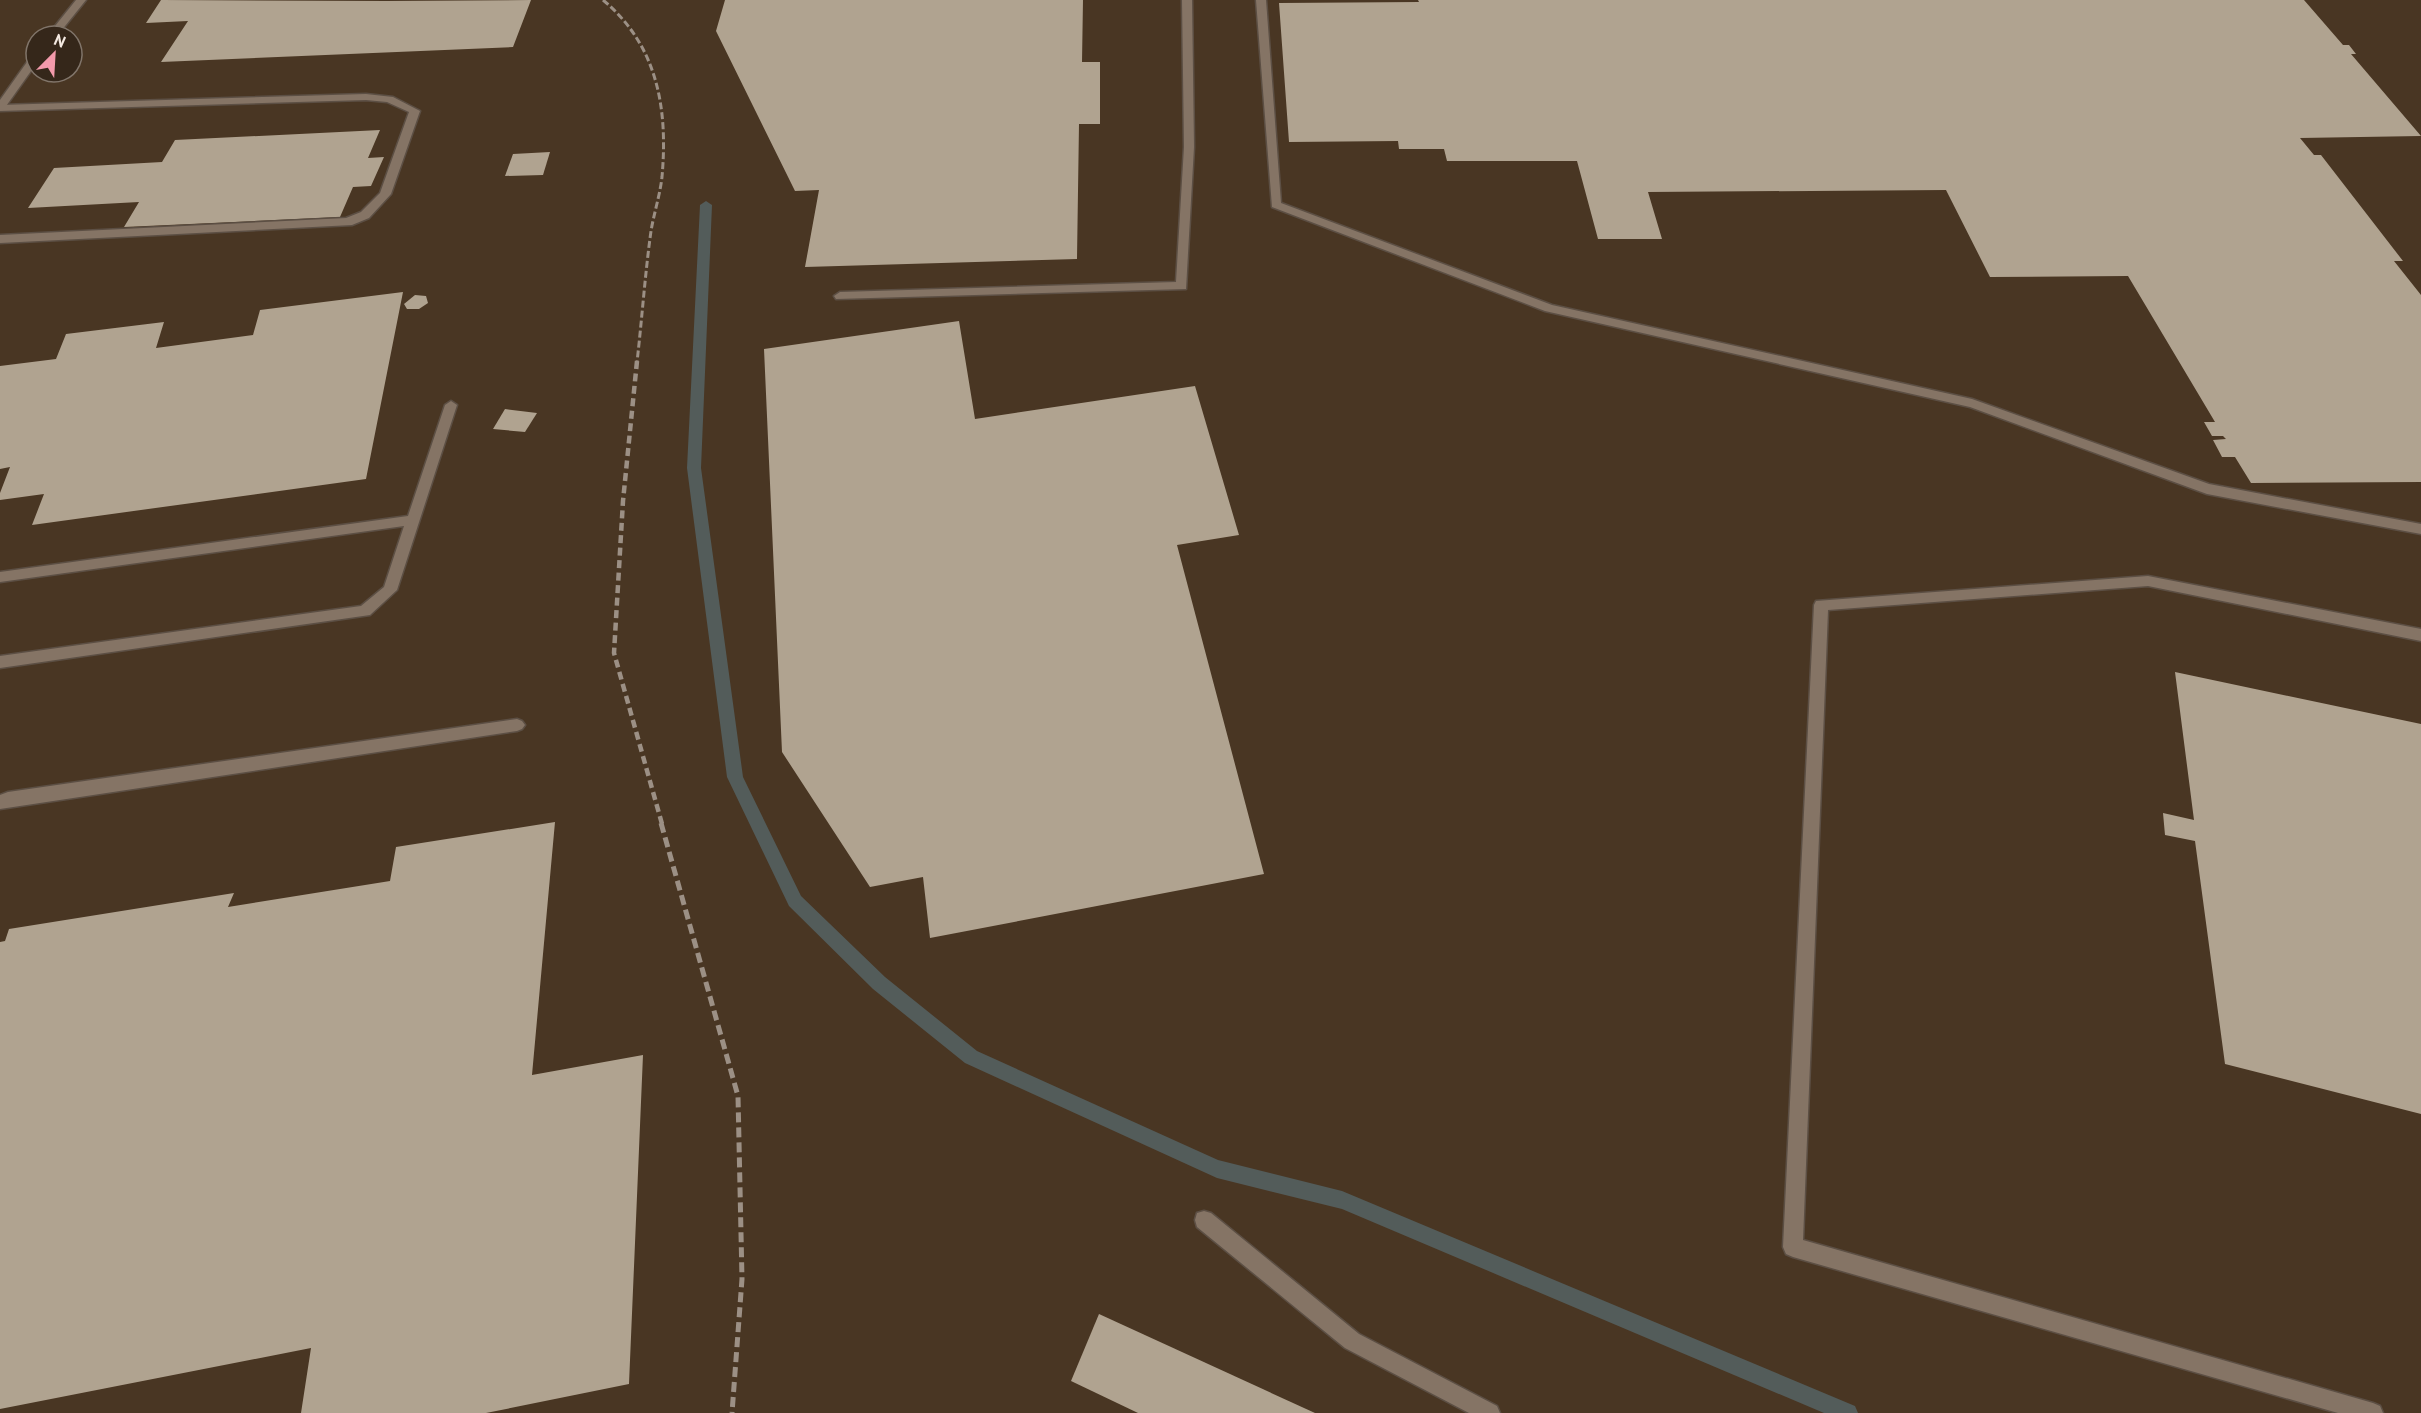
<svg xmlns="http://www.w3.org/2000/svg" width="2421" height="1413" font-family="'PT Sans',sans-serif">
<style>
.built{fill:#493623;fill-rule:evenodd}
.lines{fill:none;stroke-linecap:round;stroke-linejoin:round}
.stream{fill:#535c5a;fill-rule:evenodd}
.building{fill:#b0a390}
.lane-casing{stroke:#5c4f44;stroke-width:3}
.street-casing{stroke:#5c4f44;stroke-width:3}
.lane{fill:#857465;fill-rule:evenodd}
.street{fill:#857465;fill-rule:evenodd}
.rail-far2{stroke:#9c9085;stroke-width:3;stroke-dasharray:7 3;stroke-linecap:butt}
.rail-far1{stroke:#9c9085;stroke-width:4.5;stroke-dasharray:8 4.5;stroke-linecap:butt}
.rail{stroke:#9c9085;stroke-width:5;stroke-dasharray:10 5;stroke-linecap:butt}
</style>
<rect width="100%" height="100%" fill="#3f3123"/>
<!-- built -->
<path class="built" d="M0,0h2421v1413h-2421zM36,36h36v36h-36z"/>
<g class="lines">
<!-- stream -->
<path class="stream" d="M706,201l6,4 -11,263 42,309 58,119 84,81 92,74 241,109 124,31 513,215 3,7h-34l-482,-204 -125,-31 -252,-115 -92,-74 -84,-83 -62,-129 -40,-309 13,-263z"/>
</g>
<!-- building -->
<g class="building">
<path d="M161,0l225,1 145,-1 -18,47 -352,15 27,-41 -42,2z"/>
<path d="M725,0h358l-1,62h18v62h-21l-2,135 -272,8 14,-77 -24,1 -79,-160z"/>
<path d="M1418,0h886l39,45h6l7,9h-5l70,82 -121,2 14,17h7l82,106h-9l27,34v187l-170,1 -16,-26h-13l-9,-17 13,-1 -3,-3h-11l-8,-14h11l-87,-146 -138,1 -44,-87 -298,2 14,47h-64l-21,-78h-130l-3,-12h-45l-1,-8 -109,1 -10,-139 140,-1z"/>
<path d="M380,130l-12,28 16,-1 -13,29 -18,1 -13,30 -216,10 15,-25 -111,6 26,-40 108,-6 13,-22z"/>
<path d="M550,152l-7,23 -38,1 8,-22z"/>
<path d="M403,292l-37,187 -334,46 12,-31 -44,6v-7l10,-26 -10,2v-103l56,-7 10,-25 98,-12 -8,26 97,-13 7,-25z"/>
<path d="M415,295l11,1 2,7 -9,6h-12l-3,-5z"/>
<path d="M959,321l16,98 220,-33 44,149 -62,10 87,329 -334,64 -7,-61 -53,10 -88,-135 -18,-403z"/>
<path d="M505,409l32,4 -12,19 -32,-3z"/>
<path d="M2175,672l246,52v390l-196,-50 -30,-223 -30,-6 -2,-22 31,7z"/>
<path d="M555,822l-23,253 111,-20 -14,329 -143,29h-185l10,-65 -311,61v-467l5,-1 4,-12 225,-36 -6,14 162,-26 6,-34z"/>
<path d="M1099,1314l216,99h-177l-67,-32z"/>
</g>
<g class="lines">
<!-- lane casing -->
<g class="lane-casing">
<g id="lane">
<path d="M1182,0h10l2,147 -8,142 -350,10 -2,-3 6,-4 336,-10 8,-135z"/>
<path d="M1256,0h10l15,203 271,102 420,94 237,85 212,40v10l-214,-40 -237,-87 -425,-96 -273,-104z"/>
<path d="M366,94l27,3 27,14 -29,83 -22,24 -17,7 -352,18v-8l346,-17 15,-6 19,-19 29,-81 -22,-10 -21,-2 -366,11v-6z"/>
<path d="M451,401l6,4 -60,185 -27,25 -370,53v-12l361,-50 23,-19 20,-61 -404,56v-10l408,-56 37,-111z"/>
<path d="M2148,576l273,53v12l-273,-55 -320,24 -25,630 570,163 7,3 3,7h-45l-545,-156 -7,-3 -3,-7 31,-642 2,-4z"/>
<path d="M517,719l5,2 3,4 -3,4 -5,2 -517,78v-14l8,-3z"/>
<path d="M1204,1211l7,2 148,121 138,72 3,7h-31l-124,-65 -148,-121 -2,-7 2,-7z"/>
</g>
</g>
<!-- street casing -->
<g class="street-casing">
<g id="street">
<path d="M76,0h10l-29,36h-10z"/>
<path d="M36,54v10l-32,45 -4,1v-10l32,-45z"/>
</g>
</g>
<!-- lane -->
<use href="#lane" class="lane"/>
<!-- street -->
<use href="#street" class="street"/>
<!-- rail-far2 -->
<path class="rail-far2" d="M603,0c55,46 65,109 59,177 -2,18 -8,36 -11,54 -6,43 -9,88 -14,131"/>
<!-- rail-far1 -->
<path class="rail-far1" d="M637,361l-14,140 -9,152 48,171"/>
<!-- rail -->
<path class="rail" d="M661,823l77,273 4,183 -10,134"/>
</g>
<!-- north arrow -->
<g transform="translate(54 54) rotate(24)"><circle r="28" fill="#35271a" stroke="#81756a" stroke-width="1.5"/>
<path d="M0-4.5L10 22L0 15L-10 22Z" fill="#f39aab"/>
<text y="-9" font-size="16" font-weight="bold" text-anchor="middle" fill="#f4eae2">N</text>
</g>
</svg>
